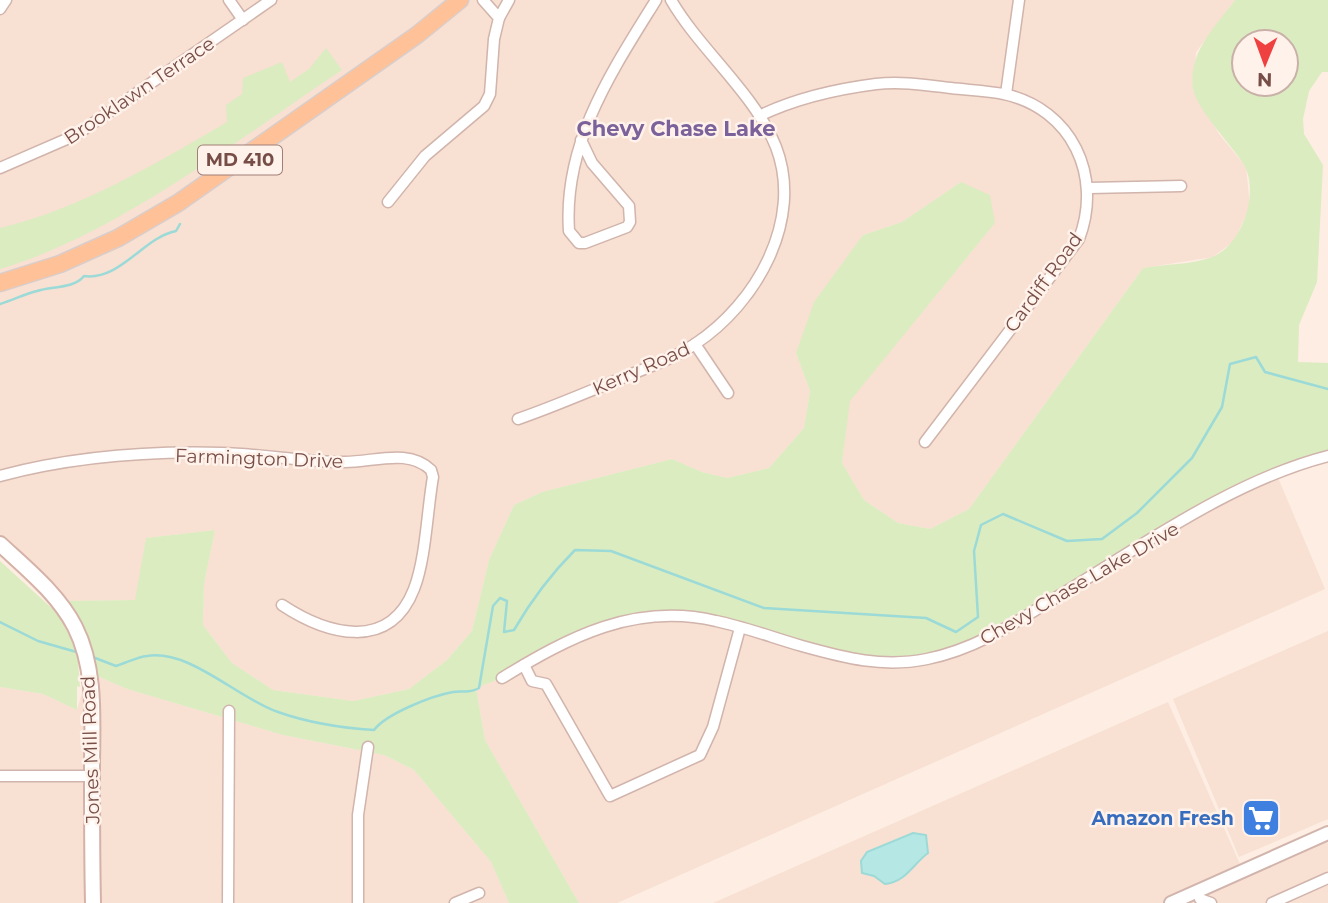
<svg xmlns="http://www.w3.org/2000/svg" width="1328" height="903" font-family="Montserrat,sans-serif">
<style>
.residential{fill:#f8e0d3}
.green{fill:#dbecc0;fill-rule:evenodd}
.water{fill:#b5e8e5;stroke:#9bdad7;stroke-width:2}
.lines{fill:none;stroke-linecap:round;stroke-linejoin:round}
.stream{stroke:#9bdad7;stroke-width:2.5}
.minor-casing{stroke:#d1b4ab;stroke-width:13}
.tertiary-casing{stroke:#d1b4ab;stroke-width:16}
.secondary-casing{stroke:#d5b2a8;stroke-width:18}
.primary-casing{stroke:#d9cdcb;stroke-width:19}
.minor{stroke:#fff;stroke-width:10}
.tertiary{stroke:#fff;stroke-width:12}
.secondary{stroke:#fff;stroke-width:14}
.primary{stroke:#ffc298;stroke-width:16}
.labels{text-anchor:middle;stroke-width:5;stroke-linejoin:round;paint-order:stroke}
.shield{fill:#fff2ea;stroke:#a07f78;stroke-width:2}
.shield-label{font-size:18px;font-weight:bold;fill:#774e47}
.street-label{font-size:19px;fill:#774e47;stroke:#fff2ea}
.shop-label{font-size:19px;font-weight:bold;fill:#366cbe;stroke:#fff2ea;text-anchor:end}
.neighbourhood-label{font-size:21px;font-weight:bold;fill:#7b629b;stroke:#fff2ea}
</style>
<rect width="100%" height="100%" fill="#fdede2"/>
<!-- residential -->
<g class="residential">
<path d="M0,0h1235l-39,52 -3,38 26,44 27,33 4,40 -16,34 -21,16 -70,11 -174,241 -39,20 -32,-6 -34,-23 -22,-37 7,-62 146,-178 -34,-41 -59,40 -39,13 -67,118 14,38 -6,37 -35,40 -42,10 -25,-6 -30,-13 -130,33 -28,13 -25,55 -17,71 -25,29 -38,29 -56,12 -80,-11 -41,-27 -29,-38 1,-41 11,-54 -69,8 -10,62 -79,1 -57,-57z"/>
<path d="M1276,473l49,116 -708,314h-38l-94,-163 -9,-52 26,-10 104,-54 616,-124z"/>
<path d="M1328,631v188l-89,38 -66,-158z"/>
<path d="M88,672l39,17 156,46 101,20 30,15 77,92 18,41h-509v-216l43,7 34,16z"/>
<path d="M1168,702l75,169 85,-38v70h-615z"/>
</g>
<!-- green -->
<g class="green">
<path d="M1235,0h93v72h-6l-13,19 -6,28 1,15 19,31 -6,117 -18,43 -1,37 30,1v93l-72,26 -288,166 -83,16 -198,-48 -81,8 -104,54 -26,10 9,52 94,163h-70l-18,-41 -77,-92 -30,-15 -101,-20 -156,-46 -39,-17 -31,-71 78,-1 11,-62 69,-8 -11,54 -1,41 29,38 41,27 80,11 56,-12 38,-29 25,-29 17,-71 25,-55 28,-13 130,-33 30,13 25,6 42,-10 35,-40 6,-37 -14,-38 18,-51 49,-67 39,-13 59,-40 29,13 5,28 -145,178 -8,62 22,37 34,23 32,6 39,-20 174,-241c21,-4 49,-3 69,-11 30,-11 48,-65 32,-92 -12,-20 -47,-55 -51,-76 -5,-37 22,-62 42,-89zM1244,42h42v42h-42z"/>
<path d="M326,48l16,22c-102,68 -224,164 -342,199v-41c82,-20 155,-64 227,-106l-1,-17 16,-11 1,-16 39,-16 8,20 19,-13z"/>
<path d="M0,561l57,52 20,36 3,38 -3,-1v24l-34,-16 -43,-7z"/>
</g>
<!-- water -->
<path class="water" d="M913,833l13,2 2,18c-15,11 -22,29 -43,31l-11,-8 -12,-3 -1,-12 6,-9z"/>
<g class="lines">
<!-- stream -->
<g class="stream">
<path d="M0,304c13,-4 25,-10 37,-13 14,-5 37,-2 47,-15 36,5 60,-39 92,-45l4,-7"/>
<path d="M0,622l38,19 42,12"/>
<path d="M90,656l26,10c10,-3 21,-9 31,-10 43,-7 90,42 131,56 31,11 64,16 96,18 12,-16 57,-34 79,-38 10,-2 16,2 26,-4l14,-82 7,-8 7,3 -3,31 10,-2c18,-31 36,-55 61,-80l36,1 153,57 162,10 30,14 22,-15 -4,-66 7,-26 22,-11 64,27 35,-2 35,-26 55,-55 30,-51 8,-43 26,-7 9,15 63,17"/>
</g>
<!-- minor casing -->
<g class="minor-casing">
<g id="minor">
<path d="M229,0l14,20"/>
<path d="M0,9l6,-9"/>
<path d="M499,18l10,-18"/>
<path d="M1006,94l13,-94"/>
<path d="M759,116c35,-17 78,-27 117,-32 25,-3 50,1 75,4 17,2 36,3 53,6 68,15 99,82 75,145l-154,203"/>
<path d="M581,140l11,23 37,43 1,16 -3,5 -42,16h-6l-10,-12c-6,-88 43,-160 87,-231"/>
<path d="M0,168l76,-33 195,-135"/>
<path d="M1089,188l92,-2"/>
<path d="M388,202l37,-46 59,-50 6,-12 4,-55 5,-21 -16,-18"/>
<path d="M695,344l33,49"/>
<path d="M518,419c35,-12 69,-27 104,-41 24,-10 51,-19 73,-34 61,-40 109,-124 81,-197 -21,-53 -76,-97 -105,-147"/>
<path d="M0,476c71,-19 149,-25 222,-23 41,1 82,9 123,9 29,0 64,-14 86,8l2,7c-6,34 -7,81 -19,112 -25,64 -88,45 -132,16"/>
<path d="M524,665l8,16 14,3 64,112 90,-41 13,-28 27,-99"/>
<path d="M502,678c67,-41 133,-76 214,-57 29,6 58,17 86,25 43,12 81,22 125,13 50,-10 91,-38 133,-64 83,-50 174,-115 268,-139"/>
<path d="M0,776h92"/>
<path d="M1200,899l11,4"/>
<path d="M228,903l1,-192"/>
<path d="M358,903v-88l10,-68"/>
<path d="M455,903l24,-10"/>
<path d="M1272,903l56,-25"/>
</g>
</g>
<!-- tertiary casing -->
<g class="tertiary-casing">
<path id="tertiary" d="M1171,903l157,-70"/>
</g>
<!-- secondary casing -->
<g class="secondary-casing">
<path id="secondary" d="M0,544c27,25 58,50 75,83 22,43 17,96 17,142 0,45 0,89 1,134"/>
</g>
<!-- primary casing -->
<g class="primary-casing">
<path id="primary" d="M0,283l60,-19 58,-26 60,-35 239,-168 43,-35"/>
</g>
<!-- minor -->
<use href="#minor" class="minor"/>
<!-- tertiary -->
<use href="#tertiary" class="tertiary"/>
<!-- secondary -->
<use href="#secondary" class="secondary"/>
<!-- primary -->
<use href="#primary" class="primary"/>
</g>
<!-- icons -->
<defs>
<g id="supermarket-square" transform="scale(2.0125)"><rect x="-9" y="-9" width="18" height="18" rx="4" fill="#3f7fe0" stroke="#fff2ea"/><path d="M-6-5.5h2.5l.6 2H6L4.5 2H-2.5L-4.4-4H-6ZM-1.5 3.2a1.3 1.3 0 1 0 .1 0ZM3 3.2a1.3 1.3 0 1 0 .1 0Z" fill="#fff"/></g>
</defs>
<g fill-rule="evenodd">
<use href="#supermarket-square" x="1261" y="818"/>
</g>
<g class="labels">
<!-- shield labels -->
<rect class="shield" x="198" y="145.5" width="84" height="29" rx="5"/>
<g class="shield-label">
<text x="240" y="166">MD 410</text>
</g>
<!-- street labels -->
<g class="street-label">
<text transform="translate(139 90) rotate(-34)" y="7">Brooklawn Terrace</text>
<text transform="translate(1043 282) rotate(-54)" y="7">Cardiff Road</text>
<text transform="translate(641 368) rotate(-24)" y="7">Kerry Road</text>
<text transform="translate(259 458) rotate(2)" y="7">Farmington Drive</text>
<text transform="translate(1079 583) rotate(-30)" y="7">Chevy Chase Lake Drive</text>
<text transform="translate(90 750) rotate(-92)" y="7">Jones Mill Road</text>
</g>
<!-- shop labels -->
<g class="shop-label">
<text x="1234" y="825">Amazon Fresh</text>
</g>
<!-- neighbourhood labels -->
<g class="neighbourhood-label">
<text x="676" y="136">Chevy Chase Lake</text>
</g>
</g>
<!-- north arrow -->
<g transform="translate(1265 63) rotate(181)"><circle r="33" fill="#fff2ea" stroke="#c9b0a9" stroke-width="2"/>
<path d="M0-5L12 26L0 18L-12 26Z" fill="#ef4240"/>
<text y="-10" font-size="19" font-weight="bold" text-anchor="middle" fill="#774e47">N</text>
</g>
</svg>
